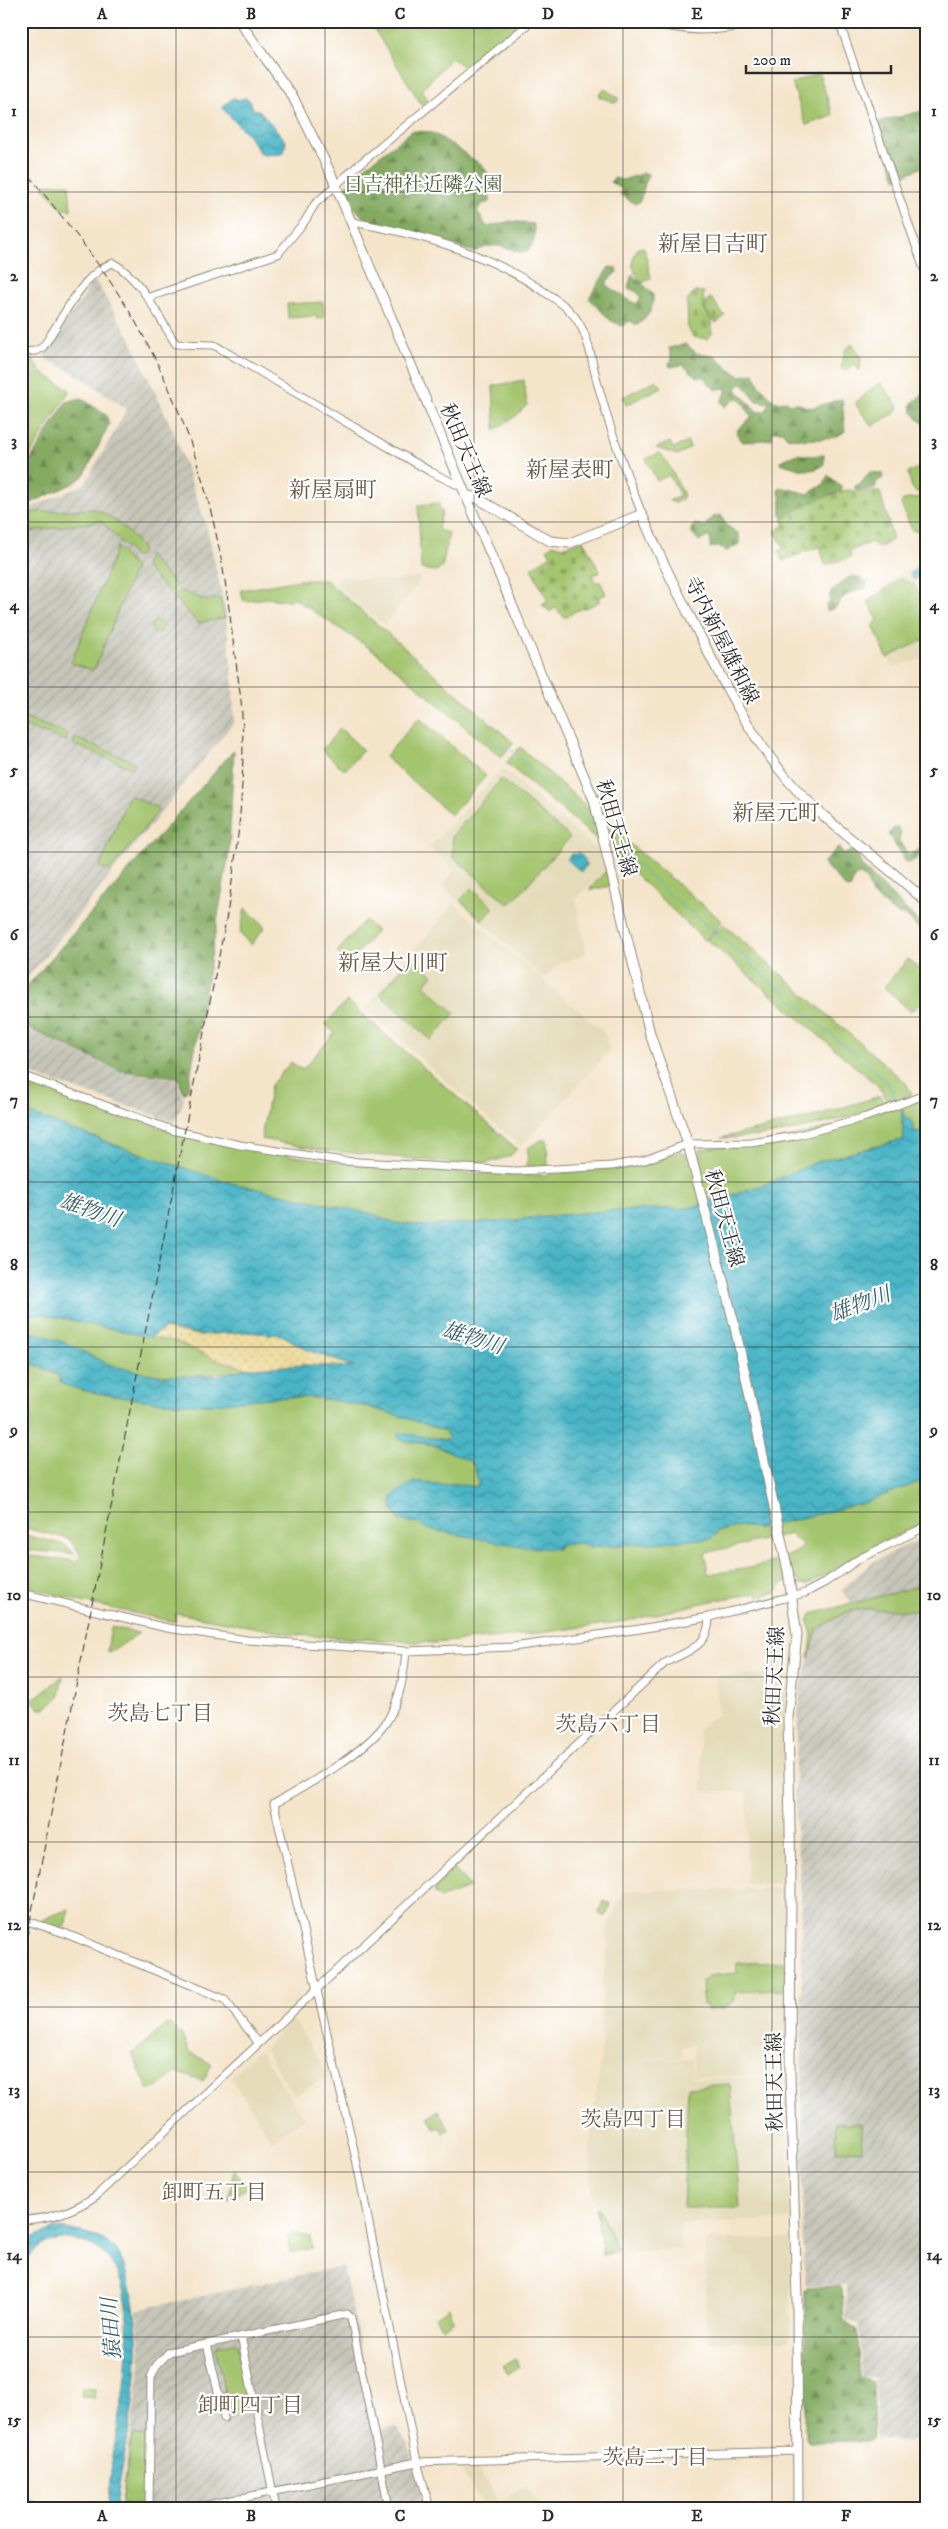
<svg xmlns="http://www.w3.org/2000/svg" width="948" height="2529" font-family="'IM FELL DW Pica','Noto Serif JP',serif">
<style>
.built{fill:#e4dbba}
.industrial{fill:url(#industrial-furrows)}
.green{fill:#a4c56e;stroke:#68784c;fill-rule:evenodd}
.forest{fill:url(#forest-firs);stroke:#576a46;fill-rule:evenodd}
.sand{fill:url(#sand-dots);stroke:#8c8264}
.cemetery{fill:url(#cemetery-stones);stroke:#68784c}
.water{fill:url(#water-waves);stroke:#3a7078}
.lines{fill:none;stroke-linecap:round;stroke-linejoin:round}
.stream{stroke:#49b5c6;stroke-width:1}
.tertiary-casing{stroke:#90887a;stroke-width:9}
.primary-casing{stroke:#90887a;stroke-width:11}
.tertiary{stroke:#fff;stroke-width:7}
.primary{stroke:#fff;stroke-width:9}
.rail{stroke:#2b2b2b;stroke-width:1;stroke-dasharray:8 4;stroke-linecap:butt}
.grid{fill:none;stroke:#2b2b2b;stroke-width:1;stroke-opacity:0.55}
.labels{text-anchor:middle;stroke-width:4.5;stroke-linejoin:round;paint-order:stroke}
.park-label{font-size:20px;fill:#556142;stroke:#fff}
.street-label{font-size:20px;fill:#2b2b2b;stroke:#fff}
.water-label{font-size:21px;font-style:italic;fill:#376269;stroke:#fff}
.neighbourhood-label{font-size:21px;fill:#695545;stroke:#fff}
.quarter-label{font-size:22px;fill:#695545;stroke:#fff}
.neatline{fill:none;stroke:#2b2b2b;stroke-width:2}
.grid-label{font-size:16px;text-anchor:middle;font-weight:bold;fill:#2b2b2b}
</style>
<defs>
<pattern id="industrial-furrows" width="10" height="10" patternUnits="userSpaceOnUse" patternTransform="scale(1.25)"><rect width="10" height="10" fill="#c6c5b8"/><path d="M-1 1l2-2M0 10L10 0M9 11l2-2" fill="none" stroke="#aaa99e"/></pattern>
<pattern id="forest-firs" width="22" height="20" patternUnits="userSpaceOnUse" patternTransform="scale(1.25)"><rect width="22" height="20" fill="#83aa61"/><path d="M5 1l3.5 6h-7zM16 11l3.5 6h-7z" fill="#6b8b50"/></pattern>
<pattern id="sand-dots" width="8" height="8" patternUnits="userSpaceOnUse" patternTransform="scale(1.25)"><rect width="8" height="8" fill="#eeda9e"/><path d="M2 2h.1M6 6h.1" fill="none" stroke="#cb8" stroke-width="1.8" stroke-linecap="round"/></pattern>
<pattern id="cemetery-stones" width="16" height="16" patternUnits="userSpaceOnUse" patternTransform="scale(1.25)"><rect width="16" height="16" fill="#a4c56e"/><path d="M2 7V4a2 2 0 0 1 4 0v3zM10 15v-3a2 2 0 0 1 4 0v3z" fill="#8da95f"/></pattern>
<pattern id="water-waves" width="16" height="10" patternUnits="userSpaceOnUse" patternTransform="scale(1.25)"><rect width="16" height="10" fill="#49b5c6"/><path d="M0 5q4-4 8 0t8 0" fill="none" stroke="#3d93a1"/></pattern>
</defs>
<rect width="100%" height="100%" fill="#fff"/>
<filter id="ink" filterUnits="userSpaceOnUse"><feTurbulence type="fractalNoise" baseFrequency=".02" numOctaves="2"/><feDisplacementMap in="SourceGraphic" scale="10" xChannelSelector="R" yChannelSelector="G"/><feConvolveMatrix kernelMatrix="1 2 1 2 8 2 1 2 1" color-interpolation-filters="sRGB"/></filter>
<filter id="wash" filterUnits="userSpaceOnUse"><feTurbulence type="fractalNoise" baseFrequency=".0096" numOctaves="4" result="noise"/><feDisplacementMap in="SourceGraphic" scale="20" xChannelSelector="R" yChannelSelector="G"/><feGaussianBlur stdDeviation="1.12" result="paint"/><feColorMatrix in="noise" values="0 0 0 0 0 0 0 0 0 0 0 0 0 0 0 0 0 1.4 0 .05"/><feComposite in="paint" operator="in"/></filter>
<g filter="url(#wash)">
<rect width="100%" height="100%" fill="#f4e4ca"/>
<!-- built -->
<g class="built">
<path d="M927,224v40l-11,-32 2,-4z"/>
<path d="M927,559v99l-35,9 -19,-42 5,-5 -10,-19 21,-15 5,-8z"/>
<path d="M420,576v6l-36,43 -49,-40 1,-5 4,-3 56,4z"/>
<path d="M502,768l101,87 3,13 -30,31 10,55 -25,8 -17,17 -103,-94 14,-15 -25,-23z"/>
<path d="M454,904l151,129 4,19 -88,95 -157,-138z"/>
<path d="M786,1674l1,209 -40,1v-92h-44l-4,-64 19,-14 -3,-38z"/>
<path d="M785,1888v74l-48,1v10l-30,3v4h-5l1,25h4v4l28,-17 49,-2 3,26 -1,30 -9,-1 -1,30 -82,2 -1,-32 -11,1v12l-64,1h74l1,20 93,-3 4,144 -111,3 1,26 -60,4 -27,-58 -2,-16 -1,-40 11,-80 1,-76 7,-43 -2,-5 5,-19 13,-25z"/>
<path d="M293,2019l36,56 -34,21 -31,-48z"/>
<path d="M256,2052h5l43,67 -33,21 -40,-63z"/>
<path d="M789,2238l2,103 -81,1 -1,-16h-4v-86z"/>
<path d="M474,2464l26,39 26,-17 16,22h-56l-28,-42z"/>
</g>
<!-- industrial -->
<g class="industrial">
<path d="M96,282l34,56 44,95 32,91 19,84 8,72 1,42 -213,264v-474l64,-28 42,-75 -45,-31 -35,-19 -3,-6 40,-57 6,-12z"/>
<path d="M21,1026l100,46 56,6 7,22 -9,22 -154,-51z"/>
<path d="M927,1535v49l-74,20 -12,-14 30,-27z"/>
<path d="M869,1609l58,2v829h-50l-2,-63h-14l-1,-53 -14,-4v-35h-40l-3,-34 -2,-354 -7,-101 6,-108 17,-59 32,-18z"/>
<path d="M343,2266l36,166 16,-7 13,19 17,64h-305l21,-146 -4,-52z"/>
</g>
<!-- green -->
<g class="green">
<path d="M369,21h157l-58,49 -17,-12 -29,32 7,12 -6,5z"/>
<path d="M819,73l14,43 -27,9 -14,-42z"/>
<path d="M605,89l14,10 -3,4 -16,-6 -1,-3z"/>
<path d="M46,184h23l2,26 -9,-1 -19,-22z"/>
<path d="M644,247l7,31 -8,5c-11,-11 -14,-22 -5,-35z"/>
<path d="M323,302l1,16 -7,1 -1,-3 -28,2 -1,-14z"/>
<path d="M852,344l9,12 -1,15 -6,-6 -9,7 -4,-4 4,-18z"/>
<path d="M33,359l9,14 28,17 -49,79v-109z"/>
<path d="M524,380l3,25 -10,10 -22,15 -2,-44z"/>
<path d="M656,380l6,7 -36,18 -3,-8z"/>
<path d="M880,382l19,26 -4,5 -23,13 -15,-19 -1,-5z"/>
<path d="M670,442l3,6 15,-6 2,6 -12,7 -22,-7z"/>
<path d="M659,453c7,3 20,33 25,42l-2,4 -7,4 -6,-2 11,-6 -11,-20 -12,6 -11,-22z"/>
<path d="M920,467l3,3 4,21 -11,1 -4,-4 -4,-15z"/>
<path d="M927,496v29l-11,6 -4,-1 -11,-26 2,-4z"/>
<path d="M440,503l-1,7 3,1 -4,19 11,3 -7,35 -8,3 -13,-2 -3,-64z"/>
<path d="M94,509c19,6 36,24 48,39l-1,7 -6,2 -34,-36 -80,12v-16l14,-5z"/>
<path d="M117,547l18,21 -40,100 -3,2 -21,-7z"/>
<path d="M148,555l29,31 -7,7 -25,-26z"/>
<path d="M900,579l14,5 13,27v27l-40,20 -14,-33 5,-5 -10,-19z"/>
<path d="M300,580h26l188,163 -13,14 -124,-104 -85,-56 -2,4 -23,-3 -20,3 -4,-1 -2,-10z"/>
<path d="M179,590l27,10 14,-2 5,20 -27,5 -25,-27z"/>
<circle cx="157" cy="627" r="6"/>
<path d="M21,717l47,17 -2,7 -40,-14 -5,11z"/>
<path d="M419,718l67,58 -35,39 -66,-58z"/>
<path d="M340,728l23,22 -17,19h-3l-21,-19z"/>
<path d="M75,738l60,24 -3,6 -59,-24z"/>
<path d="M520,747l74,66 6,29 -94,-79z"/>
<path d="M501,779l69,58 -59,66h-4l-54,-46 -1,-21z"/>
<path d="M129,795l31,14 -50,62 -10,-4z"/>
<path d="M611,828l111,93 -17,20 -71,-68h-14l-11,-44z"/>
<path d="M607,869l4,17 -22,4z"/>
<path d="M472,888l22,20 -12,12 -22,-20z"/>
<path d="M245,908l20,19 -14,18 -11,-11z"/>
<path d="M365,920l12,11 -28,32 -12,-11z"/>
<path d="M723,924l183,159 6,11 -23,9 -11,-17 -171,-146z"/>
<path d="M412,957l21,18 -9,10 31,28 -24,27 -52,-46z"/>
<path d="M908,959l19,16v25l-17,11 -26,-24z"/>
<path d="M347,1001l170,148 -7,7 -23,7h-34l-131,-13 -61,-11 10,-54 20,-23 11,8 33,-37 -10,-9z"/>
<path d="M21,1078l152,54 78,18 109,15 122,9 60,1 98,-9 39,-14 8,3 1,8 12,-4v-9c5,-3 40,-4 49,-5 61,-8 119,-31 178,-49v34l-12,2 -5,-14 -2,1 -6,-9 1,11h-2l4,14 -1,4 -87,23 -51,22 -77,24 -82,3 -70,6 -26,4 -87,5 -29,-3 -23,-9 -146,-32 -102,-34 -103,-37z"/>
<path d="M880,1096l6,10c-54,16 -108,32 -165,32l87,-20z"/>
<path d="M541,1140h6l1,26h-21l1,-18z"/>
<path d="M21,1314h21l136,28 37,17 33,9c-47,11 -91,12 -137,-3 -7,-2 -14,-7 -21,-10 -21,-11 -44,-21 -69,-22z"/>
<path d="M21,1358l38,18 2,7c27,13 117,22 149,21 27,-2 55,-7 83,-7 51,0 104,17 151,34l5,7 -2,2 -19,-3 -12,6c14,0 46,10 56,20 4,4 7,16 7,22l-5,2 -22,-3 -18,1 -11,-3 -9,1 -22,12v12l7,13 158,29v-3l19,-3 16,4 111,-8 9,-1 6,-7 22,-5 18,2 103,-24 66,-25v42l-52,25 -68,39 -7,-1 -3,-6 -14,5 -7,9 -18,5v-4l-47,8 -84,20 -95,13 -98,9 -138,-8 -120,-22 -1,9 -97,-21 -57,-17v-29l57,6 2,-7 -11,-15 -48,-12zM790,1534l12,10v4c-25,18 -64,22 -94,26l-3,-21z"/>
<path d="M21,1534l44,11 10,9 -54,-4z"/>
<path d="M927,1584v27l-58,-2 -20,2 -32,18 -8,29 3,-23 -4,-14 3,-7z"/>
<path d="M111,1627l28,6 -28,19 -4,-1z"/>
<path d="M63,1676l-4,21 -14,12h-5l-8,-9z"/>
<path d="M453,1868l16,17v3l-28,10 -6,-4v-9z"/>
<path d="M604,1901l7,3 -6,13 -7,-4z"/>
<path d="M69,1909l-4,17 -4,3 -19,-7 1,-3z"/>
<path d="M785,1962l-1,28 -49,2v8l-11,9 -17,1v-5h-4l-1,-25h5v-4l30,-3v-10z"/>
<path d="M171,2024l11,11 7,17 23,12 -9,17 -27,-8 -19,15 -9,1 -16,-35 32,-28z"/>
<path d="M730,2084l10,124h-57l5,-121z"/>
<path d="M438,2110l11,20 -6,3 -3,-6 -5,2 -7,-12z"/>
<path d="M835,2123h26l1,27 -26,1z"/>
<path d="M234,2170l12,16 -1,3 -17,11z"/>
<path d="M598,2207l20,44 -15,4 -7,-47z"/>
<path d="M293,2234l17,3 3,11 -22,5 -3,-17z"/>
<path d="M449,2307l5,13 -12,8 -7,-11z"/>
<path d="M233,2342l4,2 12,61 -2,3 -15,3 -4,-2 -12,-60 2,-4z"/>
<path d="M515,2358l5,8 -12,8 -5,-8z"/>
<path d="M82,2388l13,1 -1,9 -13,-1z"/>
<path d="M132,2434l14,2 -3,69 -21,-2z"/>
</g>
<!-- forest -->
<g class="forest">
<path d="M927,110v55l-31,14 -17,-53 2,-5z"/>
<path d="M412,131l17,1 13,6 41,28 6,10 1,26 -8,2 -5,7 10,16 23,-6 23,3c4,12 1,21 -8,29 -23,-5 -27,-13 -51,-1l-70,-23 -29,-6 -13,-7 -14,-15 -1,-15 11,-14z"/>
<path d="M644,173l4,1 -8,27 -5,3 -14,-9 1,-6 -12,-7 4,-4 9,2z"/>
<path d="M609,267l7,1 1,4 -10,9v5c3,2 27,17 29,18l5,-6 -4,-6 -9,-4 4,-14 21,20c1,14 -4,23 -16,31l-7,-4 -8,5 -12,-6 -21,-22z"/>
<path d="M686,344l10,9 19,3 14,13 11,7 14,-3 5,12 16,17 12,-1 3,3 6,-1 14,5 32,-9 3,32c-11,11 -43,9 -58,6l-5,-6h-9l-1,8 -29,3 -6,-7 1,-6 14,-12 -11,-17 -5,-2 -11,9 -4,-5 6,-12 -4,-2 -8,2 -12,-13h-6l-14,-12 -13,2 -1,-4 3,-3 -3,-12zM740,383l4,2 12,16 13,2 -3,8 -8,1 -22,-23z"/>
<path d="M927,391v31h-6l-9,-10 -1,-8z"/>
<path d="M81,398l25,17 3,9 -24,50 -9,8 -49,23 -6,-1v-29l45,-73z"/>
<path d="M927,436v42l-5,-24 2,-16z"/>
<path d="M797,454l15,2 12,-1v9c-12,12 -30,3 -44,-1v-2z"/>
<path d="M870,472l14,2 -2,5 -5,2 -2,8h-19l-2,-2 8,-5z"/>
<path d="M828,475l14,12 -3,11 -49,26 -9,-10v-16l-3,-8 3,-3 27,7 16,-10z"/>
<path d="M721,515l5,10 13,9v10l-12,7 -10,-5 -7,2v-12l-11,5 -8,-8v-5l4,-4 9,2 9,-9z"/>
<path d="M855,576l12,6 -1,6c-10,2 -27,8 -29,19l-10,4 -1,-6 4,-4v-8l18,-15z"/>
<path d="M234,750l-5,103 -41,236 -4,5 -6,-17 -57,-6 -100,-46v-32z"/>
<path d="M897,826l4,6 -2,9 10,14 10,-6 4,6 -14,8 -4,-2 -17,-27z"/>
<path d="M838,847l6,8 7,-5 5,1 6,15 65,64v10l-2,-5 -19,-19 -11,-3 -23,-19c-3,-8 -4,-16 -14,-20l-4,3 -3,11 -4,1 -24,-26z"/>
<path d="M840,2286l2,3 2,32 14,9 1,47 14,4 1,56 -4,4 -61,1 -4,-4v-148l3,-3z"/>
</g>
<!-- sand -->
<path class="sand" d="M165,1328l34,7 48,-3 35,3 26,15 49,18 -53,-3 -56,3 -33,-9 -37,-17 -28,-5z"/>
<!-- cemetery -->
<g class="cemetery">
<path d="M694,292h10l-1,11 8,-5 14,18 -9,7 -14,-17 10,15v13l-5,5 -14,-2 -5,-9 -1,-26z"/>
<path d="M848,490l32,2 13,47 -13,9 -9,-6 -22,9 2,6 -26,8 -5,-19 -38,15 -3,-10 5,-3 -9,-17 10,-6 -3,-6c22,-15 41,-23 66,-29z"/>
<path d="M583,540l17,32 -8,4 4,7 4,-2 6,13 -8,4 2,3c-13,9 -22,6 -35,17l-10,-10 -5,4 -8,-7 6,-4 -17,-33 20,-13 -4,-6 6,-5 10,3z"/>
</g>
<!-- water -->
<g class="water">
<path d="M233,98l4,2 8,-2 5,3 3,8 7,2 26,30 -2,11 -3,2 -17,1 -4,-2 -12,-18 -24,-25 -1,-4z"/>
<path d="M925,565l2,7 -14,8 -3,-7z"/>
<path d="M578,852l8,8 -2,3 3,2 -6,7 -14,-13 5,-6 3,2z"/>
<path d="M901,1109l6,10 3,-1 5,14 12,-2v349l-66,25 -103,24 -18,-2 -22,5 -6,7 -9,1 -111,8 -16,-4 -18,3 -1,3 -32,-2 -98,-18 -7,-5 -21,-4 -7,-13v-12l22,-13h9l11,3 24,-1 16,3 5,-2 -5,-20 -5,-4 -36,-17 -29,-3 -7,-4 2,-4 48,7 2,-2 -5,-7c-47,-17 -100,-34 -151,-34 -28,0 -56,5 -83,7 -32,1 -122,-8 -149,-21l-2,-8 -38,-17v-25h15l28,9 46,23 50,11h58l30,-8 56,-3 51,2 -47,-17 -26,-15 -35,-3 -48,3 -34,-7 -15,9 -108,-23h-21v-203l103,37 103,34 145,32 23,9 29,3 87,-5 26,-4 70,-6 82,-3 77,-24 51,-22 87,-23z"/>
<path d="M56,2228c19,2 46,6 60,22 6,6 8,16 10,24 26,75 0,158 -10,234h-9c2,-15 3,-31 5,-46 7,-52 43,-197 -27,-219 -31,-10 -41,-1 -64,20v-14l13,-12z"/>
</g>
<g class="lines">
<!-- stream -->
<g class="stream">
<path d="M444,696l56,51h7l7,5 30,32 53,44"/>
<path d="M607,837c27,25 53,50 82,75l5,1 34,31 23,17v4l50,42 11,12 75,62 10,20"/>
</g>
</g>
</g>
<g filter="url(#ink)">
<g class="lines">
<!-- tertiary casing -->
<g class="tertiary-casing">
<g id="tertiary">
<path d="M839,21l88,257"/>
<path d="M352,222c67,12 134,30 191,69 14,9 27,17 36,32 11,18 13,42 19,62 12,44 27,87 44,129"/>
<path d="M149,297l129,-43 27,-33 10,-17 40,-36 177,-147"/>
<path d="M21,352l14,-1 8,-4c18,-26 40,-75 70,-84 31,18 44,53 63,81l38,1 217,127 31,15"/>
<path d="M21,1075l151,55 68,15 103,16 173,10 96,-5 33,-6 43,-16 63,-1 44,-7 71,-19 61,-23"/>
<path d="M21,1593l146,35 80,12 159,11 107,-4 127,-18 69,-12 96,-24 19,-10 35,-24 68,-33"/>
<path d="M406,1651c-2,25 -6,48 -19,70 -19,30 -81,65 -113,83l82,355 61,303 13,46"/>
<path d="M21,1919l43,14 160,66 34,43"/>
<path d="M21,2220c29,-1 52,-8 76,-25l568,-532c24,-13 44,-16 44,-46"/>
<path d="M241,2336l35,172"/>
<path d="M207,2344l17,74"/>
<path d="M240,2498l1,10"/>
<path d="M21,2506l59,2"/>
<path d="M149,2508l2,-131 5,-11 13,-14 178,-38 4,4 38,190"/>
<path d="M193,2508l224,-46 380,-11"/>
</g>
</g>
<!-- primary casing -->
<g class="primary-casing">
<g id="primary">
<path d="M239,21l54,76 37,75 264,628 56,234 38,110 46,179 54,248 9,64 -9,82 3,168 -1,190 7,224 1,209"/>
<path d="M651,21c34,11 73,10 106,0"/>
<path d="M466,497l4,-1 7,2 73,43 20,2 72,-29c16,41 37,81 57,120 26,52 51,101 89,146 40,47 95,80 139,123"/>
</g>
</g>
<!-- tertiary -->
<use href="#tertiary" class="tertiary"/>
<!-- primary -->
<use href="#primary" class="primary"/>
<!-- rail -->
<path class="rail" d="M21,166c45,55 92,112 125,175 48,91 73,182 85,283 3,26 7,51 10,77 6,73 -3,147 -15,219l-205,1047"/>
</g>
</g>
<!-- grid -->
<path class="grid" d="M176,21v2487M325,21v2487M474,21v2487M623,21v2487M772,21v2487M21,192h906M21,357h906M21,522h906M21,687h906M21,852h906M21,1017h906M21,1182h906M21,1347h906M21,1512h906M21,1677h906M21,1842h906M21,2007h906M21,2172h906M21,2337h906"/>
<g class="labels">
<!-- park labels -->
<g class="park-label">
<text x="423" y="191">日吉神社近隣公園</text>
</g>
<!-- street labels -->
<g class="street-label">
<text transform="translate(466 450) rotate(67)" y="7">秋田天王線</text>
<text transform="translate(722 640) rotate(63)" y="7">寺内新屋雄和線</text>
<text transform="translate(617 828) rotate(74)" y="7">秋田天王線</text>
<text transform="translate(725 1218) rotate(75)" y="7">秋田天王線</text>
<text transform="translate(774 1676) rotate(-87)" y="7">秋田天王線</text>
<text transform="translate(774 2082) rotate(-91)" y="7">秋田天王線</text>
</g>
<!-- water labels -->
<g class="water-label">
<text transform="translate(90 1210) rotate(19)" y="7">雄物川</text>
<text transform="translate(860 1304) rotate(-21)" y="7">雄物川</text>
<text transform="translate(473 1338) rotate(17)" y="7">雄物川</text>
<text transform="translate(111 2329) rotate(-94)" y="7">猿田川</text>
</g>
<!-- neighbourhood labels -->
<g class="neighbourhood-label">
<text x="160" y="1720">茨島七丁目</text>
<text x="608" y="1731">茨島六丁目</text>
<text x="633" y="2126">茨島四丁目</text>
<text x="214" y="2199">卸町五丁目</text>
<text x="250" y="2412">卸町四丁目</text>
<text x="655" y="2464">茨島二丁目</text>
</g>
<!-- quarter labels -->
<g class="quarter-label">
<text x="713" y="251">新屋日吉町</text>
<text x="570" y="477">新屋表町</text>
<text x="333" y="497">新屋扇町</text>
<text x="776" y="820">新屋元町</text>
<text x="393" y="970">新屋大川町</text>
</g>
</g>
<!-- margin -->
<rect width="948" height="2529" fill="none" stroke="#fff" stroke-width="55"/>
<!-- scale -->
<path d="M746 65v8h145v-8" fill="none" stroke="#2b2b2b" stroke-width="2.5"/>
<text x="753" y="65" font-size="15" fill="#2b2b2b" stroke="#ffffff" stroke-width="4" paint-order="stroke">200 m</text>
<rect x="28" y="28" width="892" height="2474" class="neatline"/>
<g class="grid-label">
<text x="102" y="19">A</text>
<text x="251" y="19">B</text>
<text x="400" y="19">C</text>
<text x="548" y="19">D</text>
<text x="697" y="19">E</text>
<text x="846" y="19">F</text>
<text x="14" y="116">1</text>
<text x="934" y="116">1</text>
<text x="14" y="281">2</text>
<text x="934" y="281">2</text>
<text x="14" y="446">3</text>
<text x="934" y="446">3</text>
<text x="14" y="610">4</text>
<text x="934" y="610">4</text>
<text x="14" y="775">5</text>
<text x="934" y="775">5</text>
<text x="14" y="940">6</text>
<text x="934" y="940">6</text>
<text x="14" y="1105">7</text>
<text x="934" y="1105">7</text>
<text x="14" y="1270">8</text>
<text x="934" y="1270">8</text>
<text x="14" y="1435">9</text>
<text x="934" y="1435">9</text>
<text x="14" y="1600">10</text>
<text x="934" y="1600">10</text>
<text x="14" y="1765">11</text>
<text x="934" y="1765">11</text>
<text x="14" y="1930">12</text>
<text x="934" y="1930">12</text>
<text x="14" y="2095">13</text>
<text x="934" y="2095">13</text>
<text x="14" y="2260">14</text>
<text x="934" y="2260">14</text>
<text x="14" y="2425">15</text>
<text x="934" y="2425">15</text>
<text x="102" y="2521">A</text>
<text x="251" y="2521">B</text>
<text x="400" y="2521">C</text>
<text x="548" y="2521">D</text>
<text x="697" y="2521">E</text>
<text x="846" y="2521">F</text>
</g>
</svg>
